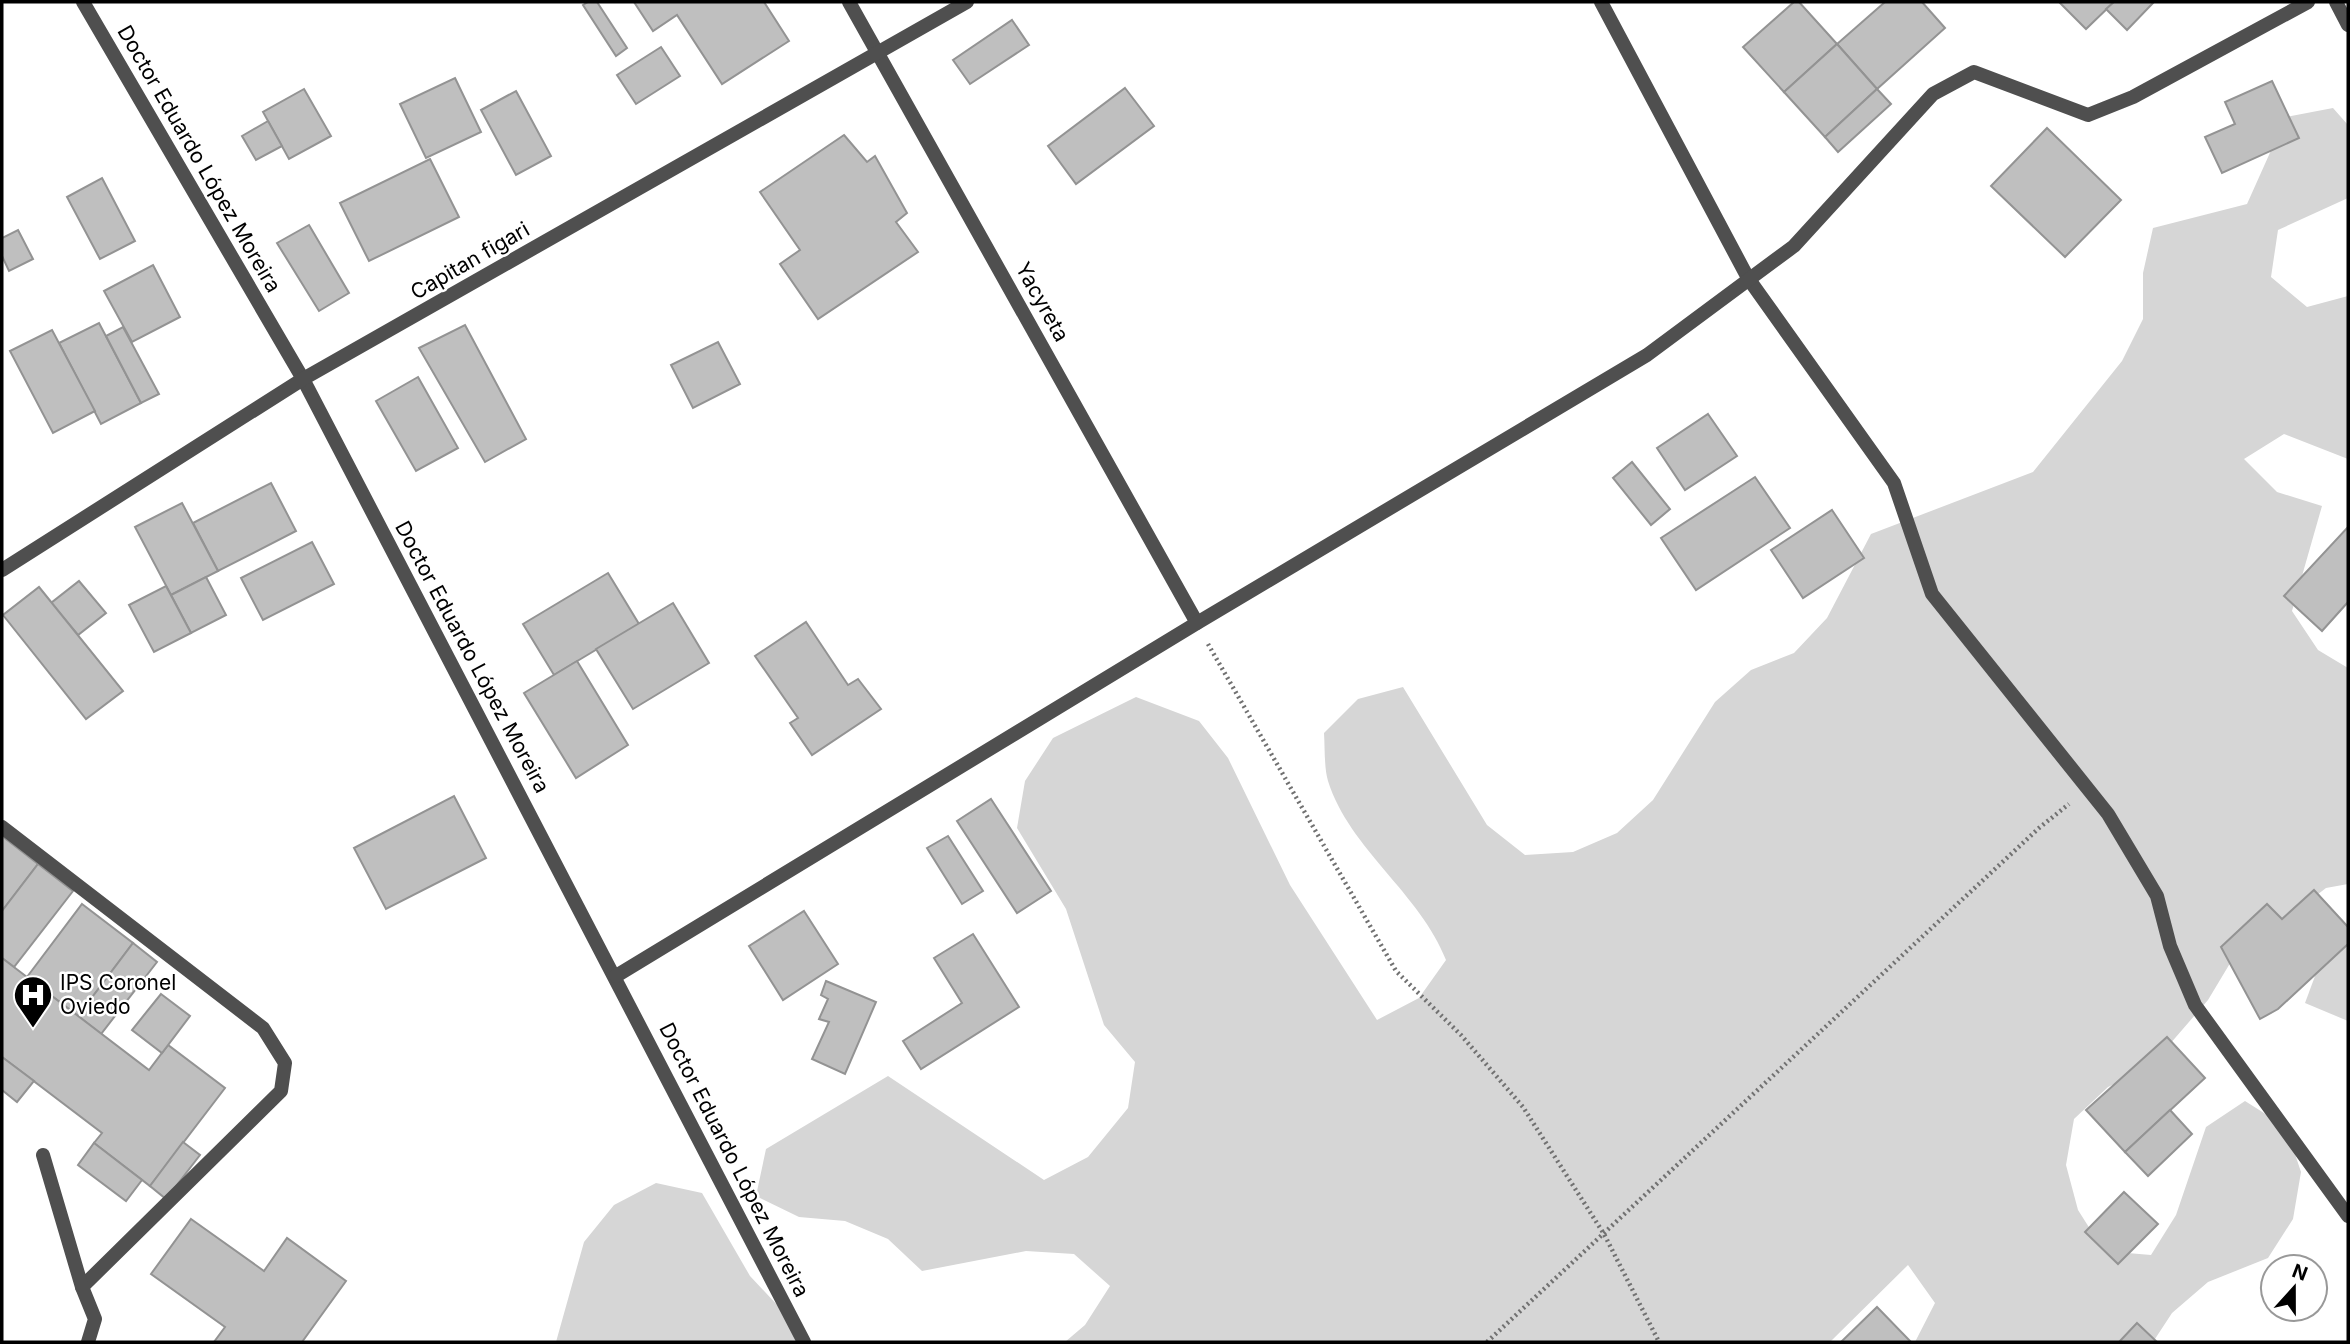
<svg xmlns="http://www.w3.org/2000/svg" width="2350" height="1344" font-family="Inter,sans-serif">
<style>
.green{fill:#d6d6d6}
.building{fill:#bfbfbf;stroke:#939393;stroke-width:2}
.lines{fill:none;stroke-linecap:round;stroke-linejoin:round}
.path{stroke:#717171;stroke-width:4.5;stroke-dasharray:2 3.5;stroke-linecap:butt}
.service{stroke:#4f4f4f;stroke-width:14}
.minor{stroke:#4f4f4f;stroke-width:14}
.labels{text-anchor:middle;stroke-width:5;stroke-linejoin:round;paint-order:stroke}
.street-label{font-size:21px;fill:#000;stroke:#fff}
.poi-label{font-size:21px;fill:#000;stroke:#fff;text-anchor:start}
</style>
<rect width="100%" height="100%" fill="#fff"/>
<!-- green -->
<g class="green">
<path d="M2333,108l15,17v73l-70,32 -7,47 36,30 41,-11v163l-64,-25 -40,25 33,33 45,14 -30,105 26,39 30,18v216l-22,4 -94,72 -24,40 -58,67 -42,20 -34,32 -8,46 12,45 26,41 47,4 25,-40 30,-88 39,-26 41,26 15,45 -8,47 -25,39 -60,24 -36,31 -19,29h-238l20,-39 -27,-38 -78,77h-765l20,-17 25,-39 -36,-32 -48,-3 -104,20 -34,-32 -43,-18 -46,-4 -43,-21 10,-47 122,-73 156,104 44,-23 40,-49 7,-46 -31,-37 -38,-116 -49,-81 8,-47 28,-43 83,-41 63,24 29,37 62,127 87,135 42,-22 27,-38c-26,-67 -96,-110 -118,-179 -4,-14 -3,-33 -4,-48l34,-34 45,-12 84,138 38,30 48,-3 44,-19 36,-33 62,-98 36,-32 43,-17 33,-35 44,-84 162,-62 89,-111 21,-42v-46l10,-45 94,-24 39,-87z"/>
<path d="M2348,932v89l-43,-18 16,-43z"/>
<path d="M656,1183l46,10 48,83 62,66h-256l28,-100 30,-37z"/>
</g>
<!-- building -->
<g class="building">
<path d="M588,2h9l30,46 -11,8 -33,-51z"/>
<path d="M634,2h130l25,39 -67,43 -45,-69 -24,16z"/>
<path d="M1794,2h5l38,42 -53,48 -41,-45z"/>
<path d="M1885,2h37l23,26 -68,61 -40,-45z"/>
<path d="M2059,2h55l-28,27z"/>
<path d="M2114,2h40l-27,28 -21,-21z"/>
<path d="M1012,20l17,25 -59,39 -17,-24z"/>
<path d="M1837,44l40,45 -52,48 -41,-45z"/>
<path d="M661,47l19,29 -44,28 -19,-29z"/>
<path d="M455,78l26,54 -55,26 -26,-54z"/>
<path d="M2272,81l27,57 -77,35 -17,-36 30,-13 -10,-22z"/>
<path d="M1125,88l29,38 -78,58 -28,-38z"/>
<path d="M304,89l27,47 -42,23 -26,-47z"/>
<path d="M1877,89l14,15 -53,48 -13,-15z"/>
<path d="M516,91l35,65 -35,19 -35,-65z"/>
<path d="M268,121l14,25 -26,14 -14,-24z"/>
<path d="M2047,128l74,72 -56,57 -74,-71z"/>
<path d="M844,135l23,27 8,-6 32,57 -11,9 22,30 -100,67 -38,-55 20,-14 -40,-58z"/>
<path d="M430,159l29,58 -90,44 -29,-58z"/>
<path d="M102,178l33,63 -35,18 -33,-62z"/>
<path d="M309,225l40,68 -30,18 -42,-68z"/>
<path d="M18,230l15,29 -24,12 -7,-15v-18z"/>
<path d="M153,265l27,52 -48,25 -28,-51z"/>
<path d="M99,323l42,80 -40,21 -42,-81z"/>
<path d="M465,325l61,114 -41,23 -66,-114z"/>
<path d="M123,327l36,67 -18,9 -35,-67z"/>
<path d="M52,330l43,81 -42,22 -43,-82z"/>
<path d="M718,342l22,42 -47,24 -22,-43z"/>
<path d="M418,377l40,71 -42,23 -40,-70z"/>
<path d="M1708,414l29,42 -52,34 -28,-42z"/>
<path d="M1632,462l38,47 -19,16 -38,-47z"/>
<path d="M1755,477l35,51 -94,62 -35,-52z"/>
<path d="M271,483l25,48 -78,40 -25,-48z"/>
<path d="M182,503l36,68 -47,24 -36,-68z"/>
<path d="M1832,510l32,48 -61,40 -32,-48z"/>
<path d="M2348,527v75l-26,29 -38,-35z"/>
<path d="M312,542l22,42 -71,36 -22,-42z"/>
<path d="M608,573l31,51 -85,51 -31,-51z"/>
<path d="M206,577l20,38 -35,18 -20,-38z"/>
<path d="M79,581l27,32 -28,22 -27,-32z"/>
<path d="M166,586l25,47 -37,19 -25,-47z"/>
<path d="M39,587l84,104 -37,28 -83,-104z"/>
<path d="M673,603l36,60 -76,46 -37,-60z"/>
<path d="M806,622l42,63 10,-6 23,30 -69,46 -22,-32 8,-5 -43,-62z"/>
<path d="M577,661l51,84 -52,33 -52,-85z"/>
<path d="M454,796l32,62 -100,51 -32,-61z"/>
<path d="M991,799l60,92 -34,22 -60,-92z"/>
<path d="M2,836l36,28 -36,47z"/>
<path d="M948,836l35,55 -21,13 -35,-56z"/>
<path d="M38,864l35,27 -59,76 -12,-9v-47z"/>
<path d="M2314,890l34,37v17l-70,65 -18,10 -39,-72 46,-43 15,15z"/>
<path d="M82,904l51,39 -55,73 -51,-39z"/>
<path d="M804,911l34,53 -55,36 -34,-54z"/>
<path d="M973,934l46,73 -98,62 -18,-28 59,-38 -28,-45z"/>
<path d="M133,943l24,19 -56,72 -23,-18z"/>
<path d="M2,958l147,112 19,-25 57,43 -75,98 -56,-43 8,-10 -100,-76z"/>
<path d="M826,981l50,21 -31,72 -33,-15 17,-37 -10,-3 9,-20 -7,-4z"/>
<path d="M161,994l29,22 -28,37 -30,-23z"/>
<path d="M2167,1037l38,41 -80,74 -39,-42z"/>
<path d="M2,1057l32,24 -17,21 -15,-12z"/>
<path d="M2170,1110l22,24 -44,42 -23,-24z"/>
<path d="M183,1142l17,13 -34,44 -16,-13z"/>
<path d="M94,1143l48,37 -16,21 -48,-36z"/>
<path d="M2124,1192l34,32 -40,40 -33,-32z"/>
<path d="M191,1219l73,52 23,-33 59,43 -44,61h-88l11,-15 -74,-53z"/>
<path d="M1877,1307l34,35h-70z"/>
<path d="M2137,1323l20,19h-38z"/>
</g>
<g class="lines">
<!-- path -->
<g class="path">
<path d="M1208,644l188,327 65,64 62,72 81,127 55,108"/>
<path d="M1487,1342l552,-514 30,-24"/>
</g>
<!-- service -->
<g class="service">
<path d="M2,827l261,201 22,35 -4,28 -199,196"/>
<path d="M43,1155l39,132 13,32 -7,23"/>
</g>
<!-- minor -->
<g class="minor">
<path d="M83,2l220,377 501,963"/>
<path d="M849,2l348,621"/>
<path d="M1601,2l147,276 146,205 38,111 176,220 49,82 13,50 25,59 153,211"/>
<path d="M2336,2l12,23"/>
<path d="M2,570l301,-191 664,-377"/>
<path d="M616,976l581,-353 450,-268 147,-109 139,-152 41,-22 114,43 45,-18 175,-95"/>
</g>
</g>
<!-- icons -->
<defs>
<g id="hospital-pin" transform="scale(2.0125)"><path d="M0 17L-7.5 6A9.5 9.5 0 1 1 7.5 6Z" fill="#000" stroke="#fff"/><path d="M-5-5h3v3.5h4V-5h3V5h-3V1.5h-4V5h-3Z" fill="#fff"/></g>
</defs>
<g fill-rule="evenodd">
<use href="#hospital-pin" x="33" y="995"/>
</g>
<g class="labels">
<!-- street labels -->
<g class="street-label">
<text transform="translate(199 159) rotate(60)" y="7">Doctor Eduardo López Moreira</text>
<text transform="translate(470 261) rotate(-30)" y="7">Capitan figari</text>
<text transform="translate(1042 302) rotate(61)" y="7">Yacyreta</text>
<text transform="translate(472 657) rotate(62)" y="7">Doctor Eduardo López Moreira</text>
<text transform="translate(734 1160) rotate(63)" y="7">Doctor Eduardo López Moreira</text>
</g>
<!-- poi labels -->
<g class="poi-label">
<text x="60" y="990">IPS Coronel<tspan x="60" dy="24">Oviedo</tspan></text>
</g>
</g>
<!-- border -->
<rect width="2350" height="1344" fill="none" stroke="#000000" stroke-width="7"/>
<!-- north arrow -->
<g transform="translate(2294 1288) rotate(21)"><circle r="33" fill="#ffffff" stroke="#999999" stroke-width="2"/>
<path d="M0-5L12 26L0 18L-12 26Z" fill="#000000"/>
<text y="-10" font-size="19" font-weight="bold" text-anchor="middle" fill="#000000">N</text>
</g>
</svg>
